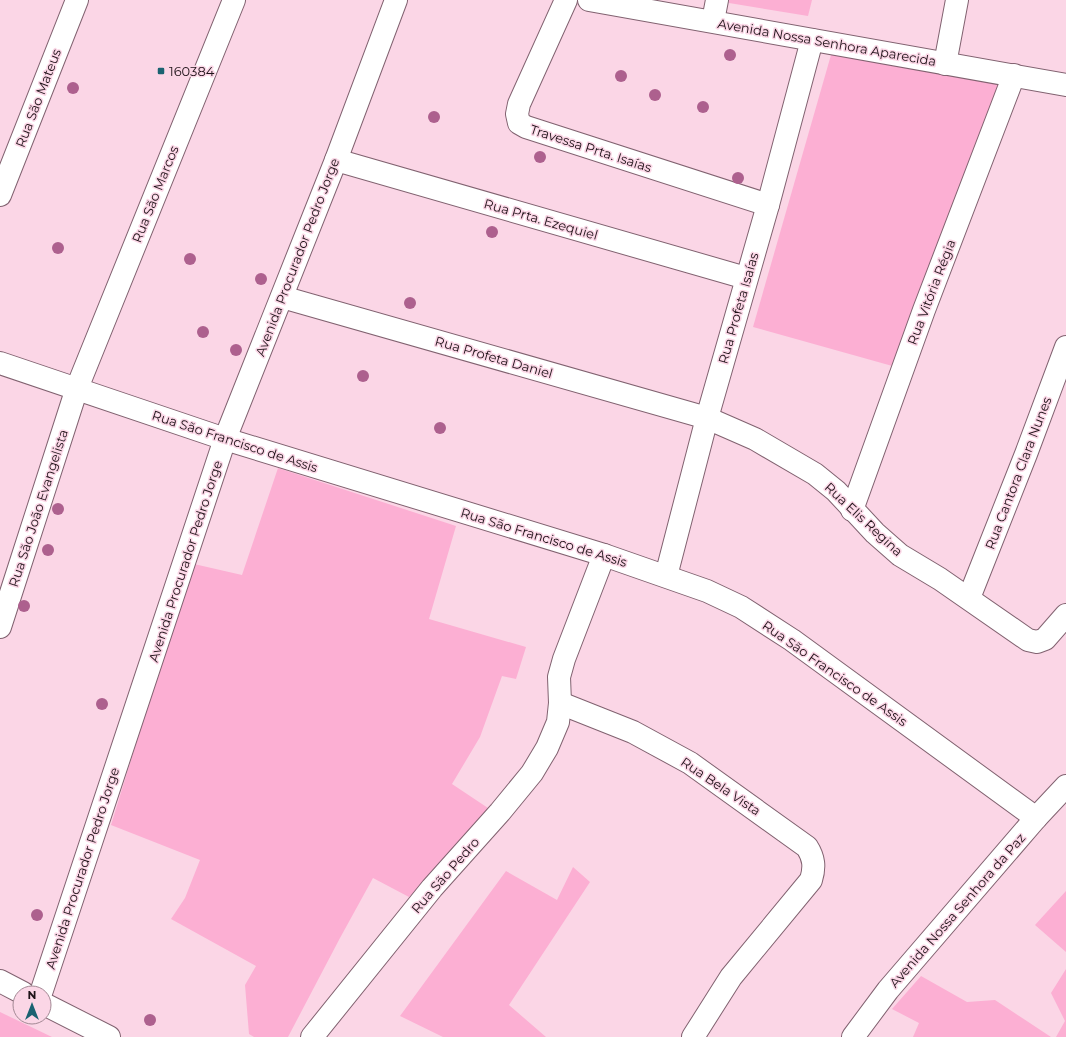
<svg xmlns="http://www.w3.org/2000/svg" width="1066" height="1037" font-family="Montserrat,sans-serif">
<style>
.green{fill:#fcafd3}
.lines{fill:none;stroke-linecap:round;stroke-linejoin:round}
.minor-casing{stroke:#816270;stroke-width:24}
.minor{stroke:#fff;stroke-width:22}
.tree{fill:#ad608e}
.poi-dot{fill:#1a6271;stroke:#fbd6e6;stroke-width:1.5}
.labels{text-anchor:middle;stroke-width:3;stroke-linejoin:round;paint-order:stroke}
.street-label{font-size:13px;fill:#1e1218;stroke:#fbd6e6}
.poi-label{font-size:13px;fill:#1e1218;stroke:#fbd6e6;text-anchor:start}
</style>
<rect width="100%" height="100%" fill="#fbd6e6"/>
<!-- green -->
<g class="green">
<path d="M729,0h83l-4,16 -79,-13z"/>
<path d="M835,41l180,32 -112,296 -150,-42z"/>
<path d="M278,468l178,58 -27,93 97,28 -10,32 -14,-3 -22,61 -28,47 39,26 -28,33 -54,54 -36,-19 -33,60 -52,99h-34l-5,-3 -4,-49 11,-19 -85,-47 14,-21 15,-38 -89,-35 62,-202 21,-59 48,11z"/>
<path d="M573,867l17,15 -81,123 37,32h-103l-43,-21 106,-145 51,29z"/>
<path d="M1066,891v61l-31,-27z"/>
<path d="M1066,969v68h-10l9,-16 -14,-28z"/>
<path d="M921,976l46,26 28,-2 56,37h-138l6,-14 -27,-14z"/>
<path d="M0,1012l52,25h-52z"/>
</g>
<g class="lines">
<!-- minor casing -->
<g class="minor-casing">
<g id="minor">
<path d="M566,0l-47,104 -2,10 2,9 7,4 242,78"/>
<path d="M589,0l477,85"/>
<path d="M713,21l4,-21"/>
<path d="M945,64l12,-64"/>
<path d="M336,160l410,118"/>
<path d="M0,195l77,-195"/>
<path d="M282,297l425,121 48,21 60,35 21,17 39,42 25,22 40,24 88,61 9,2 8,-3 21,-24"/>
<path d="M0,363l225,76 379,116 103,36 34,16 51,33 244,178"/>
<path d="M852,510l72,-200 90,-235"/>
<path d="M666,576l41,-158 61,-213 44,-165"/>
<path d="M969,598l57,-144 40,-107"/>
<path d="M0,627l77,-239 157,-388"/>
<path d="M560,703l73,29 57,31 117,84c7,11 8,20 4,33l-80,97 -38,60"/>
<path d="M0,981l23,12"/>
<path d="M41,993l184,-554 111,-279 60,-160"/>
<path d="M44,1004l65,33"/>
<path d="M312,1037l120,-149 68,-76 32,-39 15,-25 11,-26 2,-19 -1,-26 5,-18 40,-104"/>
<path d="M853,1037l35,-47 148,-172 30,-32"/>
</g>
</g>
<!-- minor -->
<use href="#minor" class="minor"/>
</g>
<!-- trees -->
<g class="tree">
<circle cx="730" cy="55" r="6"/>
<circle cx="621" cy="76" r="6"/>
<circle cx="73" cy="88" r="6"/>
<circle cx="655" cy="95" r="6"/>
<circle cx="703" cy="107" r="6"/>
<circle cx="434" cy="117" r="6"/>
<circle cx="540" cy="157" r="6"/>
<circle cx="738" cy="178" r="6"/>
<circle cx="492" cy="232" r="6"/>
<circle cx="58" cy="248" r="6"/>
<circle cx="190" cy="259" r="6"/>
<circle cx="261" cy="279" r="6"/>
<circle cx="410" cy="303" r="6"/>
<circle cx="203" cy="332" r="6"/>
<circle cx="236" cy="350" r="6"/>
<circle cx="363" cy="376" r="6"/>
<circle cx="440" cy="428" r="6"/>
<circle cx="58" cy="509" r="6"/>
<circle cx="48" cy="550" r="6"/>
<circle cx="24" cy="606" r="6"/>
<circle cx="102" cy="704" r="6"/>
<circle cx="37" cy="915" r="6"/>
<circle cx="150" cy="1020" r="6"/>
</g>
<!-- markers -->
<rect class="poi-dot" x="157" y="67" width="8" height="8" rx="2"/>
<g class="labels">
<!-- street labels -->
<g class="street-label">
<text transform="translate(827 42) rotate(10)" y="5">Avenida Nossa Senhora Aparecida</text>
<text transform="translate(38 98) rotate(-69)" y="5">Rua São Mateus</text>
<text transform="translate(591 148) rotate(18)" y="5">Travessa Prta. Isaías</text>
<text transform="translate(155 194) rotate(-68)" y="5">Rua São Marcos</text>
<text transform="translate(541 219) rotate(16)" y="5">Rua Prta. Ezequiel</text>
<text transform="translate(297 257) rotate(-69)" y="5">Avenida Procurador Pedro Jorge</text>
<text transform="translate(931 292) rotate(-69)" y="5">Rua Vitória Régia</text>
<text transform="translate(738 308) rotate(-74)" y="5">Rua Profeta Isaías</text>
<text transform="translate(494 357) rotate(16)" y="5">Rua Profeta Daniel</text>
<text transform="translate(235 441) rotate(18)" y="5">Rua São Francisco de Assis</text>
<text transform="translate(1018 473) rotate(-69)" y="5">Rua Cantora Clara Nunes</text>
<text transform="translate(38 508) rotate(-72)" y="5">Rua São João Evangelista</text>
<text transform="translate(864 519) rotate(43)" y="5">Rua Elis Regina</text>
<text transform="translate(544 537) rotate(17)" y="5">Rua São Francisco de Assis</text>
<text transform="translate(185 561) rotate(-72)" y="5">Avenida Procurador Pedro Jorge</text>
<text transform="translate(835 673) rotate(35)" y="5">Rua São Francisco de Assis</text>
<text transform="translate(721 786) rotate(34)" y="5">Rua Bela Vista</text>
<text transform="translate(82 868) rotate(-72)" y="5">Avenida Procurador Pedro Jorge</text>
<text transform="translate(445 875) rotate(-49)" y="5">Rua São Pedro</text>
<text transform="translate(957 910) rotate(-49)" y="5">Avenida Nossa Senhora da Paz</text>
</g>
<!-- poi labels -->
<g class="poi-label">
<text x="169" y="76">160384</text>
</g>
</g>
<!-- north arrow -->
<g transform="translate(32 1005)"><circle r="19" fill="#fbd6e6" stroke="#a38894"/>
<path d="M0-3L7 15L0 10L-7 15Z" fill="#1a6271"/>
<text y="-6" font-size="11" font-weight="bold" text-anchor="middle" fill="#1e1218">N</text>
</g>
</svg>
